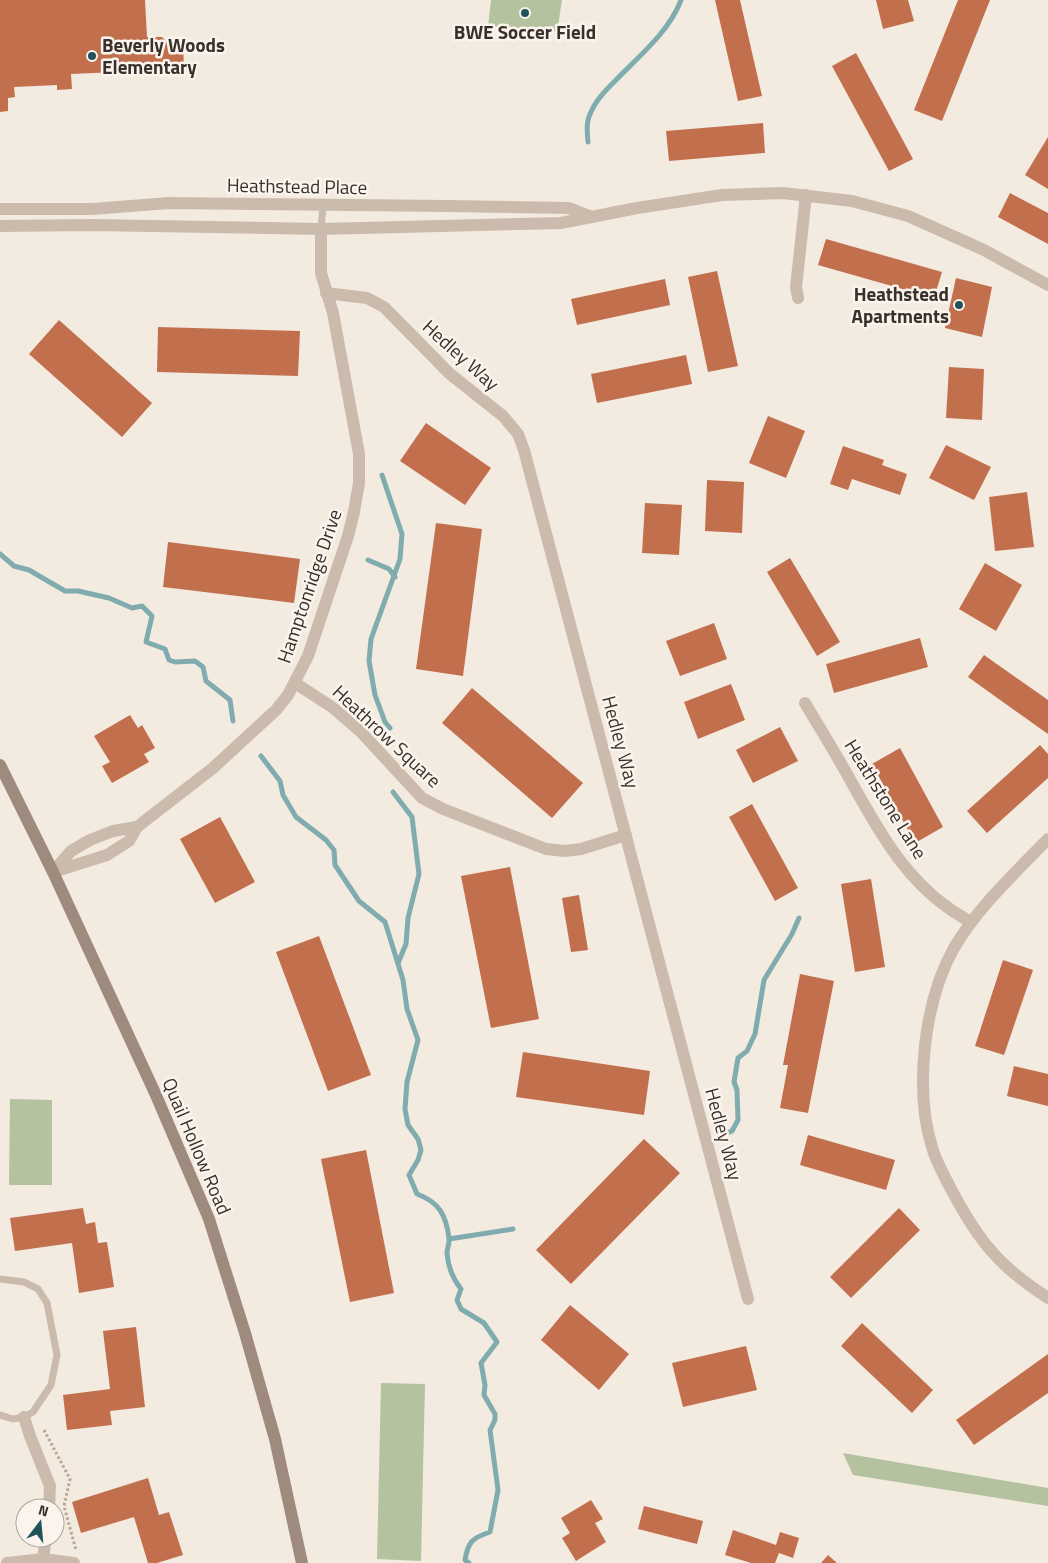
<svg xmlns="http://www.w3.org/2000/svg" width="1048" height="1563" font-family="'Titillium Web',sans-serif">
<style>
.green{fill:#b5c2a0}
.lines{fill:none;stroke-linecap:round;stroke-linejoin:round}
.stream{stroke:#80abaf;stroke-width:5}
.building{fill:#c26f4e}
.path{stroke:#b7a696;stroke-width:3;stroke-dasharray:2.5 2.5;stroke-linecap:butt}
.lane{stroke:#cbbbac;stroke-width:7}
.street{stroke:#cbbbac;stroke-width:12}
.secondary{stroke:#9f8b7d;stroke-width:12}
.poi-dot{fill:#21545a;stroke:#faf4ed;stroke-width:2}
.labels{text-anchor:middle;stroke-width:5;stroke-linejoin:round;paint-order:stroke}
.poi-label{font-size:19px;font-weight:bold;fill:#39302b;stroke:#faf4ed}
.street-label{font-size:19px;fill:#39302b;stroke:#faf4ed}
</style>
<rect width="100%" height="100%" fill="#f3ebe0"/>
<!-- green -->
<g class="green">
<path d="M491,0h71l-5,32 -69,-6z"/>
<path d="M10,1099l42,1v85h-43z"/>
<path d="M381,1383l44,1 -4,177 -44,-2z"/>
<path d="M843,1453l205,35v18l-195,-31z"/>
</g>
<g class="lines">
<!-- stream -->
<g class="stream">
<path d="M588,142c-1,-10 -2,-21 3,-30 5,-12 15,-22 24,-31 23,-24 54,-49 66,-81"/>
<path d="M382,475l20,59 -2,25 -29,80 -2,22 6,34 10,27 5,6"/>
<path d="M0,554l14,12 15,4 36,21h13l31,7 23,10 10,-2 10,10 -6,26 19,7 4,11 6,2 20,-1 8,6 3,14 24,19 3,21"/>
<path d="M368,560l21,9 6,8"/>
<path d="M261,756l19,25 3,14 13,22 30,23 8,10 1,15 24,36 26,21 18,58 4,29 11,31 -11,42 -2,27 3,16 10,14 3,11 -3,10 -9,15 8,19c22,8 29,21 32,44 1,5 -2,10 -2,15 1,14 6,26 14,36l-4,11 4,9 23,14 13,19 -16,21 4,22 -1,10 11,19v6l-5,10 8,60 -8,42c-18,6 -22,10 -25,28l4,3"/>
<path d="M393,792l19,25 7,57 -11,44 -2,26 -8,19"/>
<path d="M723,1135l9,-4 6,-11 -1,-30 -3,-8 4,-24 9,-7 8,-17 9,-54 28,-46 7,-16"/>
<path d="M449,1239l64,-10"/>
</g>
</g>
<!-- building -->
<g class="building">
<path d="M0,0h145l2,37h15l6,6 15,-1 1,27 -113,5 1,15 -15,1v-5l-43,2 1,10 -7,1v13l-8,1z"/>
<path d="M715,0h25l22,96 -24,5z"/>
<path d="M876,0h32l6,21 -31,8z"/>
<path d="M958,0h32l-48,121 -28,-11z"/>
<path d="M856,53l57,106 -24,12 -57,-105z"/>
<path d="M763,123l2,30 -96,8 -3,-30z"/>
<path d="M1048,137v52l-23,-14z"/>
<path d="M1010,193l38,20v31l-50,-27z"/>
<path d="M826,239l116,33 -8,26 -116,-33z"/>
<path d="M717,271l21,95 -30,6 -20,-95z"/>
<path d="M956,278l36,9 -10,50 -37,-9z"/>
<path d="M665,279l5,26 -93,20 -6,-26z"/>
<path d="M59,320l93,83 -30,34 -93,-83z"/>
<path d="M158,327l142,4 -2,45 -141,-4z"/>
<path d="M686,355l6,29 -95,19 -6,-29z"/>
<path d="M949,367l35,2 -2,51 -36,-2z"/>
<path d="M768,416l37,15 -19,47 -37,-15z"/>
<path d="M426,423l65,45 -26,37 -65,-44z"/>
<path d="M946,445l45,22 -17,33 -45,-22z"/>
<path d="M843,446l41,14 -2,5 25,9 -7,21 -48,-16 -4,11 -18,-6z"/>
<path d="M707,480l37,2 -2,51 -37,-2z"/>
<path d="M1027,492l7,55 -39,4 -6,-54z"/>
<path d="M645,503l37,2 -3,50 -37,-2z"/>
<path d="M436,523l46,6 -19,147 -47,-7z"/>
<path d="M168,542l132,17 -6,44 -131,-16z"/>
<path d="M790,558l50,84 -23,14 -50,-84z"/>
<path d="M985,563l37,22 -26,46 -37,-22z"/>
<path d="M714,623l13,36 -47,17 -14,-35z"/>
<path d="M920,638l8,29 -94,26 -8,-29z"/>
<path d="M984,655l64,45v34l-80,-57z"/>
<path d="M731,684l14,36 -47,19 -14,-37z"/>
<path d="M472,688l111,95 -31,35 -110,-95z"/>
<path d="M130,715l8,13 4,-3 13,23 -11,6 5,8 -37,21 -10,-17 8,-4 -16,-26z"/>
<path d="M780,727l18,34 -45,22 -17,-33z"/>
<path d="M1040,745l8,9v24l-61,55 -20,-22z"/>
<path d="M900,748l43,79 -28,16 -43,-79z"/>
<path d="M752,804l46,84 -23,13 -46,-84z"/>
<path d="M220,817l35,65 -40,21 -35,-64z"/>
<path d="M510,867l29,152 -48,9 -30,-152z"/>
<path d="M871,879l14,88 -30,5 -14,-88z"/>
<path d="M579,895l9,55 -17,2 -9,-54z"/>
<path d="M319,936l52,139 -43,16 -52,-139z"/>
<path d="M1003,960l30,10 -29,85 -29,-9z"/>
<path d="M800,974l34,7 -26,132 -28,-5 8,-43h-5z"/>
<path d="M523,1052l127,19 -6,44 -128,-18z"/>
<path d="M1014,1066l34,8v32l-41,-10z"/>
<path d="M808,1135l87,25 -9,30 -86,-25z"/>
<path d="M644,1139l36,34 -109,111 -35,-34z"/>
<path d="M366,1150l28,143 -44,9 -29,-143z"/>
<path d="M83,1208l3,16 9,-2 3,21 9,-1 7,45 -35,6 -7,-50 -57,8 -5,-33z"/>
<path d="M899,1208l21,22 -69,68 -21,-21z"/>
<path d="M570,1305l59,49 -30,36 -58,-50z"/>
<path d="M862,1323l71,67 -21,23 -71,-67z"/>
<path d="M136,1327l9,80 -35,4 2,14 -45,5 -4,-35 47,-6 -7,-58z"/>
<path d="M746,1346l11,44 -74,17 -11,-44z"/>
<path d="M1048,1354v39l-74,52 -18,-25z"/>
<path d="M148,1478l11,37 10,-3 14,43 -26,8h-9l-14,-46 -53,16 -9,-31z"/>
<path d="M591,1500l12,19 -8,4 11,19 -30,19 -14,-23 8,-5 -9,-15z"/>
<path d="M644,1506l59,15 -6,23 -59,-15z"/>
<path d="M733,1530l43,15 4,-13 19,6 -6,20 -14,-5 -4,10h-24l-26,-8z"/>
<path d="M828,1555l9,8h-16z"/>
</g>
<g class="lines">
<!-- path -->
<g class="path">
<path d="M457,32l29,1"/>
<path d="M44,1430l26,49 -6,27 12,44"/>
</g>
<!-- lane -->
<g class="lane">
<path d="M321,229l2,-23"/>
<path d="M0,1279l24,3 14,7 9,14 10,52 -6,30 -18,27 -9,5 -11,2 -13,-4"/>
</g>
<!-- street -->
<g class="street">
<path d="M0,209h92l77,-6 278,3 122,2 23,9"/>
<path d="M0,226l92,-1 229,4 240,-6 76,-15 85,-13 61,-2 69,8 56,15 76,34 64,35"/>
<path d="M326,293l41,5 17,9 66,67 53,42 15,18 6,16 224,849"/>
<path d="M798,298l-2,-11 10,-92"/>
<path d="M295,683l37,24 29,25 61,66 21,11 103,40 19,2 16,-2 45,-14"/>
<path d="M805,703c16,27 33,54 48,82 32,56 59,106 118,137"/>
<path d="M1048,839c-33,34 -70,68 -94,109 -30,53 -40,141 -22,199 4,15 12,28 19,42 8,15 17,31 27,45 17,25 45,48 70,64"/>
<path d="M53,872l18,-21 19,-11 23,-9 24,-4 76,-59 63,-58 12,-15 20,-39 40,-120 6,-24 5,-29v-29l-4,-22 -22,-119 -12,-40v-44"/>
<path d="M53,872l54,-17 22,-14 8,-14"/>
<path d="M24,1417l6,19 20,50 -1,22"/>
<path d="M43,1559l3,-21"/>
<path d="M7,1563l36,-4 31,4"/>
</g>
<!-- secondary -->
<path class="secondary" d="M0,765l53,107 102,221 54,126 36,114 30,106 27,124"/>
</g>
<!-- markers -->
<g class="poi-dot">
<circle cx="525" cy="13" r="5"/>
<circle cx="92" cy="56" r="5"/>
<circle cx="959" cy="305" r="5"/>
</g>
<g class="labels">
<!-- poi labels -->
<g class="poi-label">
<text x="525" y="39">BWE Soccer Field</text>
<text x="102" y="52" text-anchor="start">Beverly Woods<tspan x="102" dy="22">Elementary</tspan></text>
<text x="949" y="301" text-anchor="end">Heathstead<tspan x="949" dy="22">Apartments</tspan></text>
</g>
<!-- street labels -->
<g class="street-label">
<text transform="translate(297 186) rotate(1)" y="7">Heathstead Place</text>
<text transform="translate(461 355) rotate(42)" y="7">Hedley Way</text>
<text transform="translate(309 586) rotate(-71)" y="7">Hamptonridge Drive</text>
<text transform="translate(387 736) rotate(43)" y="7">Heathrow Square</text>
<text transform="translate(621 742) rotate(75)" y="7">Hedley Way</text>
<text transform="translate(886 799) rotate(58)" y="7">Heathstone Lane</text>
<text transform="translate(724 1134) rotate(75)" y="7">Hedley Way</text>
<text transform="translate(197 1146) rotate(67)" y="7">Quail Hollow Road</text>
</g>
</g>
<!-- north arrow -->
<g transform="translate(40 1523) rotate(16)"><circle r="24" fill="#faf4ed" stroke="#ada69f"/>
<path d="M0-4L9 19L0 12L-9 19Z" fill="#21545a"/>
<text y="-8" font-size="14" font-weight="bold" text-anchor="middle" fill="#39302b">N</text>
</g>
</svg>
